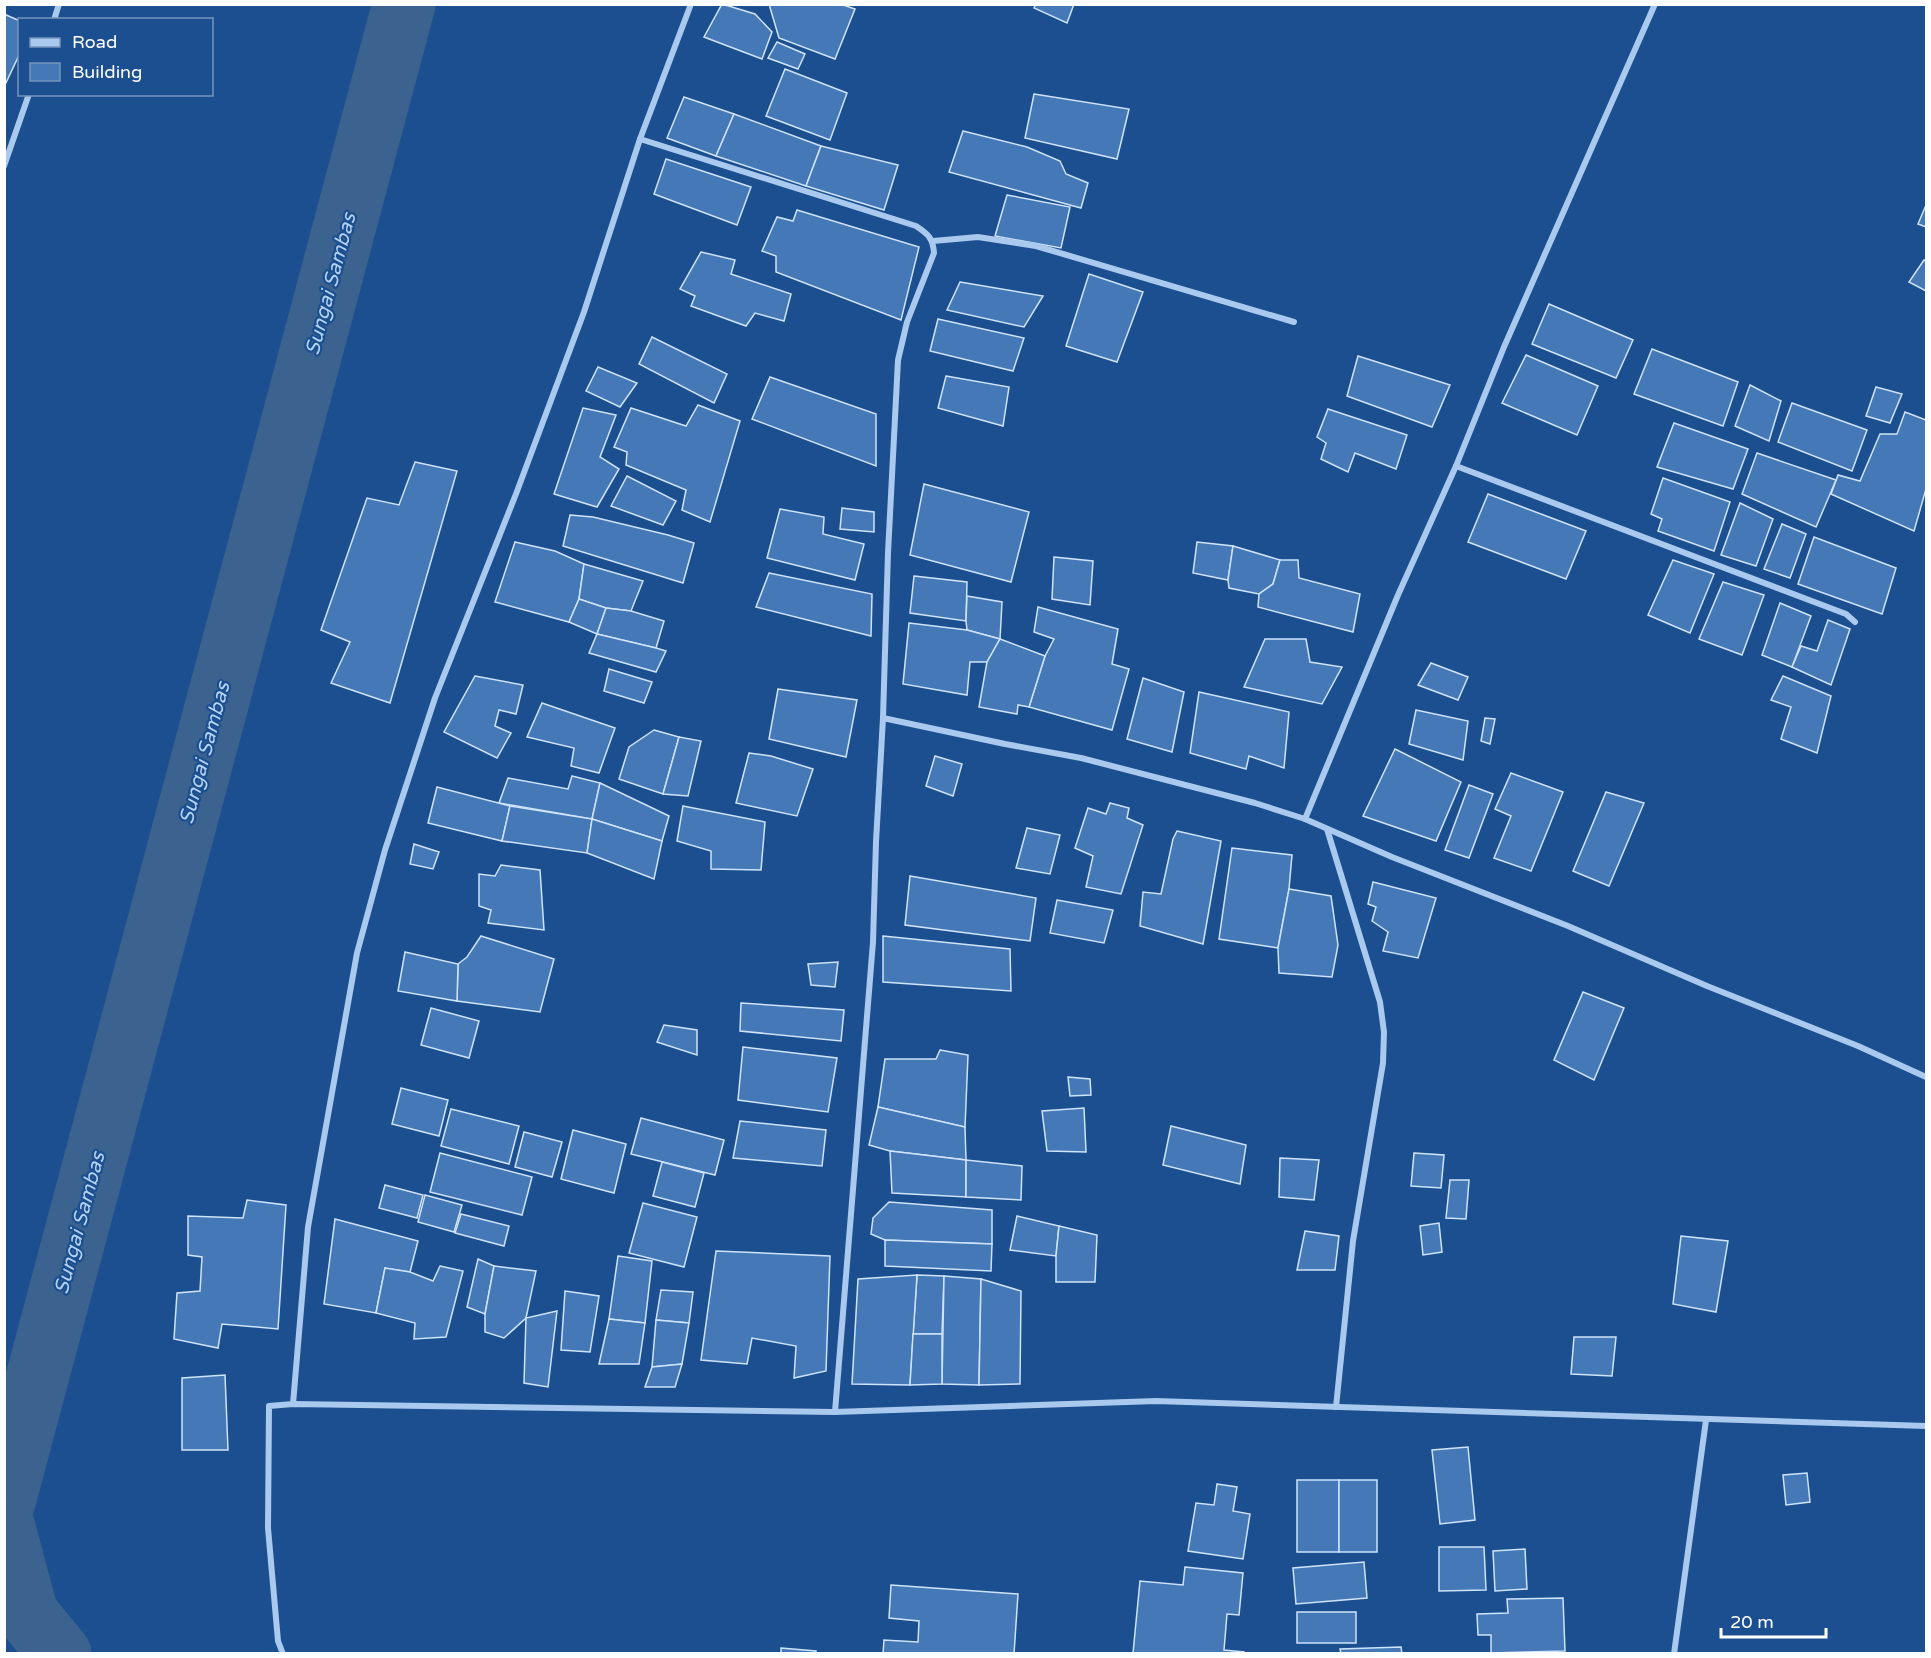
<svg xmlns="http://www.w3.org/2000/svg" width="1931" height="1658" font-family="'Varela Round',sans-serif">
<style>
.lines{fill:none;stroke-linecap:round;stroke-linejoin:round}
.river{stroke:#3c6290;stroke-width:63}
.building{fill:#4478b7;stroke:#cfe3fa;stroke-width:1.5}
.minor{stroke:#a9c9ee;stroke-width:6}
.labels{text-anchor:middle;stroke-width:4.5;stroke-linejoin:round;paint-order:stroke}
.water-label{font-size:20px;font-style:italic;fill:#b5d3f5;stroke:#1b4f8f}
</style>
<rect width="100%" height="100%" fill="#1b4f8f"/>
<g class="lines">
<!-- river -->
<g class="river">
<path d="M4,1502l400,-1498"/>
<path d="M4,1528l23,86 33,40"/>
</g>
</g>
<!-- building -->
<g class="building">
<path d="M722,4l33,10 17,18 -10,27 -58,-22z"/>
<path d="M769,4h71l15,5 -20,50 -56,-21z"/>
<path d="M1036,4h38l-7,19 -33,-15z"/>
<path d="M4,14l16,7v32l-16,34z"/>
<path d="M777,42l28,12 -7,15 -30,-11z"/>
<path d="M785,69l62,24 -17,47 -64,-24z"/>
<path d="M1034,94l95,15 -12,50 -92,-21z"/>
<path d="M684,97l50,17 -18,42 -49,-18z"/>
<path d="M734,114l87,32 -15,40 -90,-30z"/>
<path d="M963,131l64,16 33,14 6,13 22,9 -7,25 -132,-36z"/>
<path d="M821,146l77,19 -14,45 -78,-24z"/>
<path d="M666,159l85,28 -14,38 -83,-31z"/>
<path d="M1007,195l63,12 -9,41 -66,-12z"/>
<path d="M1926,205v22l-8,-3z"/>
<path d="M797,210l122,37 -18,73 -125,-48v-16l-14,-5 15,-34 16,4z"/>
<path d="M701,252l34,8 -4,14 60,20 -7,27 -29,-8 -9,13 -55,-20 4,-10 -15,-7z"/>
<path d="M1924,260l2,1v30l-17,-9z"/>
<path d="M1089,274l54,18 -26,70 -51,-16z"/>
<path d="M960,282l83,14 -19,31 -77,-17z"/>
<path d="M1549,304l84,36 -17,38 -84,-34z"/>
<path d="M938,319l86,19 -11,33 -83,-20z"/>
<path d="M652,337l75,37 -13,29 -75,-39z"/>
<path d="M1652,349l86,33 -15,44 -89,-32z"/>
<path d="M1526,355l72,31 -21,49 -75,-32z"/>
<path d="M1358,356l92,29 -18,42 -85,-31z"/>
<path d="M598,367l39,16 -17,24 -34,-16z"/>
<path d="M946,376l63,11 -6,39 -65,-18z"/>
<path d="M770,377l106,37v52l-124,-47z"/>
<path d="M1750,385l31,16 -12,40 -34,-15z"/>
<path d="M1876,387l26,7 -12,29 -24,-7z"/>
<path d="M1792,403l75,27 -15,41 -74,-29z"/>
<path d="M698,405l42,16 -30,101 -28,-12 4,-20 -60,-25 1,-13 -13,-5 17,-39 55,18z"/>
<path d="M583,408l33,7 -16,42 19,12 -22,38 -43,-13z"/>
<path d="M1328,409l79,26 -11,34 -41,-16 -7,19 -27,-13 5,-16 -9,-6z"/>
<path d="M1905,412l21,8v69l-12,42 -83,-37 7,-19 22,6 20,-47h17z"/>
<path d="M1674,423l74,26 -15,40 -76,-22z"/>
<path d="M1757,453l79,27 -20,47 -74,-33z"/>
<path d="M415,462l42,9 -67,232 -59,-20 19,-41 -29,-12 46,-132 32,7z"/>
<path d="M627,476l49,25 -13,24 -52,-19z"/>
<path d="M1663,478l67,24 -16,49 -56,-20 4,-12 -11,-5z"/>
<path d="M924,484l105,28 -18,70 -101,-27z"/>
<path d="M1488,494l98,37 -20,48 -98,-37z"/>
<path d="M1740,503l33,16 -17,47 -35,-11z"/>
<path d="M842,508l32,4v20l-34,-3z"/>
<path d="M780,509l44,8 -1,17 41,10 -9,36 -88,-22z"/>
<path d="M570,515l23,2 75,18 26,8 -11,40 -120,-37z"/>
<path d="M1782,524l24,10 -16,44 -26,-9z"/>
<path d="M1814,537l82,31 -14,46 -84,-30z"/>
<path d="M515,542l40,9 29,13 -5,35 -10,23 -74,-20z"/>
<path d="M1197,542l36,4 -5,34 -35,-7z"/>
<path d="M1233,546l47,14 -7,24 -14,10 -30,-6 -1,-8z"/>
<path d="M1054,557l39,4 -3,44 -38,-6z"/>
<path d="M1280,560h18l1,18 61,16 -7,38 -95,-25 1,-13 14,-10z"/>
<path d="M1673,560l41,14 -24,59 -42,-18z"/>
<path d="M584,564l59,17 -12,30 -25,-3 -27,-9z"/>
<path d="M769,573l103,21 -1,42 -115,-29z"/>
<path d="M914,576l53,6 -1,39 -56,-8z"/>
<path d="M1723,582l41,13 -22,60 -43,-16z"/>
<path d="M967,596l35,6 -2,37 -33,-9 -1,-9z"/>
<path d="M579,599l27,9 -9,26 -28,-12z"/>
<path d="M1780,603l31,13 -19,51 -30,-12z"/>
<path d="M1038,607l80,22 -6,35 17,5 -17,61 -83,-23 16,-51 9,-17 -20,-7z"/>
<path d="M606,608l25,3 33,10 -8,27 -59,-14z"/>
<path d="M1828,620l22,9 -19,56 -39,-18 9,-21 16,5z"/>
<path d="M909,623l58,7 33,9 -13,23h-17l-3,33 -64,-11z"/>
<path d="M597,634l59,14 10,3 -10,21 -67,-19z"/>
<path d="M1000,639l45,17 -16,51 -11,-2 -1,9 -38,-7 8,-45z"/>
<path d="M1265,639h41l4,23 32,5 -20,37 -78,-17z"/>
<path d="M1431,663l37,14 -10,23 -40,-15z"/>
<path d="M609,669l43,13 -8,21 -40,-12z"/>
<path d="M475,676l48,9 -7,29 -17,-4 -4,16 16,7 -14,25 -53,-26z"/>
<path d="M1783,676l48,20 -14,57 -36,-14 10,-32 -20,-7z"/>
<path d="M1143,678l41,14 -12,60 -45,-13z"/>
<path d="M778,689l79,11 -11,57 -77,-18z"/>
<path d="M1199,692l90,20 -5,56 -35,-12 -3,13 -56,-16z"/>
<path d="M542,703l73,25 -16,45 -28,-7 3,-18 -47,-11z"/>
<path d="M1416,710l52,11 -5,39 -54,-16z"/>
<path d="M1485,718l10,1 -5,25 -9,-3z"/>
<path d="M654,730l25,7 -16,57 -44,-15 10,-32z"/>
<path d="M679,737l22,4 -13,55 -25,-2z"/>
<path d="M1395,749l66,33 -25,59 -73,-25z"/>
<path d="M749,753l22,3 42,13 -16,47 -61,-13z"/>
<path d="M935,756l27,8 -9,32 -27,-10z"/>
<path d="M1511,773l52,19 -32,79 -37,-13 17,-42 -16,-7z"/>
<path d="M572,776l28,7 -8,36 -93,-16 9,-25 60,11z"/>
<path d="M600,783l69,33 -7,25 -70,-22z"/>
<path d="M1469,785l24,9 -24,64 -24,-8z"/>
<path d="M437,787l73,19 -8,35 -74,-18z"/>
<path d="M1606,792l38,11 -35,83 -36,-15z"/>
<path d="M1110,803l19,5 -2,10 16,7 -22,69 -35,-7 7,-31 -18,-8 13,-40 18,6z"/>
<path d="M510,806l82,13 -5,34 -85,-12z"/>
<path d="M683,806l82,16 -4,48 -50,-1v-18l-34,-10z"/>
<path d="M592,819l70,22 -8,38 -67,-26z"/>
<path d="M1027,828l33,7 -10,39 -34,-6z"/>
<path d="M1177,831l44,10 -18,103 -63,-18 3,-34 18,2 12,-55z"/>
<path d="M414,844l25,8 -6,17 -23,-5z"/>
<path d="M1232,848l60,7 -3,34 -11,59 -59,-9z"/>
<path d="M501,865l39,5 4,60 -56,-7 3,-13 -12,-4v-32l16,2z"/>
<path d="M910,876l126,22 -6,43 -125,-16z"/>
<path d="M1373,882l63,16 -18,60 -35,-7 5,-19 -16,-11 4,-14 -8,-3z"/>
<path d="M1289,889l42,7 7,49 -6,32 -53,-4 -1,-25z"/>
<path d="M1057,900l56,10 -9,33 -54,-10z"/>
<path d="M481,936l73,23 -14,53 -83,-11 1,-37 9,-7z"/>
<path d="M883,936l127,13 1,42 -128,-9z"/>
<path d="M405,952l53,12 -1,37 -59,-10z"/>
<path d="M838,962l-3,25 -24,-2 -3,-21z"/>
<path d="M1583,992l41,16 -30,72 -40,-20z"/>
<path d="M741,1003l103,7 -3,31 -101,-10z"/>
<path d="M431,1008l48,13 -10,37 -48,-13z"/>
<path d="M664,1025l33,5v25l-40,-13z"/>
<path d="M743,1047l94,11 -9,54 -90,-12z"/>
<path d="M940,1050l28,5 -3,72 -87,-20 7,-48h51z"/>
<path d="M1068,1077l22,2 1,16 -21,1z"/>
<path d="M401,1088l47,12 -9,36 -47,-12z"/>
<path d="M878,1107l87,20 1,33 -76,-9 -21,-6z"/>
<path d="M1084,1108l2,44 -39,-1 -5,-40z"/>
<path d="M451,1109l68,17 -10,38 -68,-18z"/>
<path d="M641,1118l83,22 -9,35 -84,-21z"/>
<path d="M740,1121l86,9 -4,36 -89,-8z"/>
<path d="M1171,1126l75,19 -6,39 -77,-19z"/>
<path d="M573,1130l53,14 -12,49 -53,-14z"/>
<path d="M524,1132l38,10 -10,35 -37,-10z"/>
<path d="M890,1151l76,9v37l-74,-4z"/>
<path d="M440,1153l92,24 -10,38 -92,-23z"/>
<path d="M1414,1153l30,2 -3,33 -30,-2z"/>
<path d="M1280,1158l39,2 -5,40 -35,-3z"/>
<path d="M966,1160l56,6 -1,34 -55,-3z"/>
<path d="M662,1162l42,11 -9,34 -42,-11z"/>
<path d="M1450,1180h19l-3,39 -20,-1z"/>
<path d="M385,1185l38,10 -6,23 -38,-10z"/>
<path d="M425,1195l37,10 -8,27 -36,-10z"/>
<path d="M247,1200l39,5 -8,124 -56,-5 -4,24 -44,-9 3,-46 23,-2 2,-34 -14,-2v-39l55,2z"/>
<path d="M889,1202l103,8v34l-107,-4 -14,-6 2,-16z"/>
<path d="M643,1203l54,14 -13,50 -55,-14z"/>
<path d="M461,1214l48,12 -5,20 -49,-13z"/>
<path d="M1017,1216l42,10 -3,30 -46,-6z"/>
<path d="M335,1219l83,22 -8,31 -25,-4 -9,45 -52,-9z"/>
<path d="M1439,1223l3,29 -19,3 -3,-29z"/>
<path d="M1059,1226l38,9 -2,47h-39v-26z"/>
<path d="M1305,1231l34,5 -4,34h-38z"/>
<path d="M1681,1236l47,5 -12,71 -43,-8z"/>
<path d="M885,1240l107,4 -1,27 -106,-5z"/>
<path d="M716,1251l114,5 -4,115 -32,7 2,-32 -44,-8 -5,26 -46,-4z"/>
<path d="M618,1256l34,5 -7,62 -36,-4z"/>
<path d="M478,1259l16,7 -9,48 -18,-7z"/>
<path d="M440,1266l23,5 -17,66 -32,2 1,-16 -39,-10 9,-45 25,4 23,9z"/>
<path d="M494,1266l42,5 -10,47 -22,20 -19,-6v-18z"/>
<path d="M917,1275l27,1 -2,58h-29z"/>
<path d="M917,1275l-7,110 -58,-1 6,-105z"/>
<path d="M944,1276l37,3 -2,106 -37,-1z"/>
<path d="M981,1279l40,12 -1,93 -41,1z"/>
<path d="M661,1290l32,2 -4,31 -33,-3z"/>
<path d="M565,1291l34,5 -9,56 -29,-2z"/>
<path d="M557,1311l-9,76 -24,-4 2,-65z"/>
<path d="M609,1319l36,4 -6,41h-40z"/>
<path d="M656,1320l33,3 -7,41 -30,3z"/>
<path d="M913,1334h29v50l-32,1z"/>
<path d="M1574,1337h42l-4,39 -41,-2z"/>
<path d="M682,1364l-7,23h-30l7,-20z"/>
<path d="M225,1375l3,75h-46v-72z"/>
<path d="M1468,1447l7,73 -35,4 -8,-74z"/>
<path d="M1807,1473l3,29 -24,3 -3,-30z"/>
<rect x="1297" y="1480" width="42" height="72"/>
<rect x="1339" y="1480" width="38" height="72"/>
<path d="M1217,1484l20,3 -4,24 17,3 -7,45 -55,-8 8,-48 18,2z"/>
<path d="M1439,1547h45l2,43 -47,1z"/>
<path d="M1525,1549l2,40 -32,2 -2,-40z"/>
<path d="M1364,1562l3,36 -71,6 -3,-36z"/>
<path d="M1185,1567l58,6 -4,42 -12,-1 -3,36 20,2v2l-111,-1 7,-72 43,4z"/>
<path d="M891,1585l127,9 -4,60h-131l1,-14 34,2 1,-21 -30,-3z"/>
<path d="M1563,1598l2,53 -74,2v-18h-13l-1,-21 31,-1 -1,-14z"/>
<rect x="1297" y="1612" width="59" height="31"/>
<path d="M1401,1647l1,7h-61l-1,-5z"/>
<path d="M781,1648l35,3v3h-35z"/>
</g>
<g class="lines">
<!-- minor -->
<g class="minor">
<path d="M54,20l5,-16"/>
<path d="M640,139l276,87c12,8 17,12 18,27l-27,69 -9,38 -10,193 -5,165 -7,124 -3,100 -38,470"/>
<path d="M4,166l25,-72"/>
<path d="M933,241l45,-4 58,9 258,76"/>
<path d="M1456,466l390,148 9,8"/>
<path d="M883,718l122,26 76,14 174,45 50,16 87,38 176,69 139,60 151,60 68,31"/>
<path d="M1305,819l93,-224 58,-129 48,-119 151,-343"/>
<path d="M1327,829l53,173 4,30 -1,31 -30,178 -17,166"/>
<path d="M293,1404l15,-177 49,-274 28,-103 50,-152 81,-204 68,-182 56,-173 51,-135"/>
<path d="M283,1654l-5,-13 -10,-113 1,-122 24,-2 542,8 321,-11 770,25"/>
<path d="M1674,1654l32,-234"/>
</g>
</g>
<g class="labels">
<!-- water labels -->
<g class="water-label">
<text transform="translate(330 284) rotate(-75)" y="7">Sungai Sambas</text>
<text transform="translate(204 753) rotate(-75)" y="7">Sungai Sambas</text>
<text transform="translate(79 1223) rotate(-75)" y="7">Sungai Sambas</text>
</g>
</g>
<!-- border -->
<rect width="1931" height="1658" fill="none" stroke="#ffffff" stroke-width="12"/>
<!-- legend -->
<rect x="18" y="18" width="195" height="78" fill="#1b4f8f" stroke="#7695bc" stroke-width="1.5"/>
<rect x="30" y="38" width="30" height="9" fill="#a9c9ee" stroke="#7695bc" stroke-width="1.5"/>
<text x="72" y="48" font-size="18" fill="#ffffff">Road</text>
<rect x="30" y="63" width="30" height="18" fill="#4478b7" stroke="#7695bc" stroke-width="1.5"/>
<text x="72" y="78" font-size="18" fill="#ffffff">Building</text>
<!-- scale -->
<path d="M1721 1628v9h105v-9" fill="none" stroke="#ffffff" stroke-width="3"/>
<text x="1730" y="1628" font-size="18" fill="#ffffff" stroke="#1b4f8f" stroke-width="4.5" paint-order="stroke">20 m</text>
</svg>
